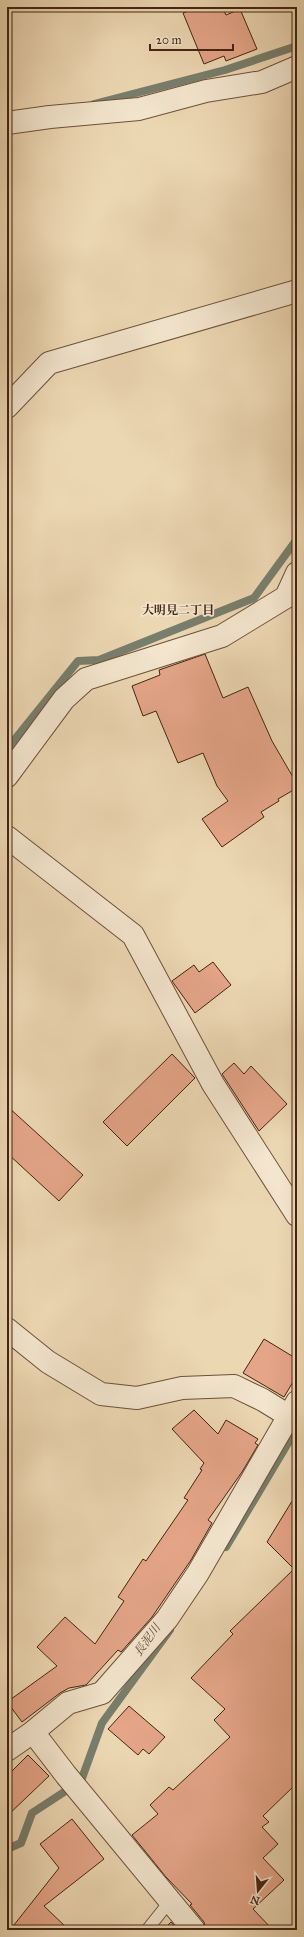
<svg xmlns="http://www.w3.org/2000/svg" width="304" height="1937" font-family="'IM FELL Great Primer','Noto Serif JP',serif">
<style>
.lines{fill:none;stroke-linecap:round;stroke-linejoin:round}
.stream{stroke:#787e6c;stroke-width:8}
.building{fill:#e5a588;stroke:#442413}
.lane-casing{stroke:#6e513b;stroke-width:13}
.street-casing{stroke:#6e513b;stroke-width:24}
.lane{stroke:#f3e5ce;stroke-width:11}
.street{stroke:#f3e5ce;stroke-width:22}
.labels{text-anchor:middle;stroke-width:3.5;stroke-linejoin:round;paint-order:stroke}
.neighbourhood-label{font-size:12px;font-weight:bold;fill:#442413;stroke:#f3e5ce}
.water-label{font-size:12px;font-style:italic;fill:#5a4a38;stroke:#f3e5ce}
</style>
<rect width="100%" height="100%" fill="#ecd7b3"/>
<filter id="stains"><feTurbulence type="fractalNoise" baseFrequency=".005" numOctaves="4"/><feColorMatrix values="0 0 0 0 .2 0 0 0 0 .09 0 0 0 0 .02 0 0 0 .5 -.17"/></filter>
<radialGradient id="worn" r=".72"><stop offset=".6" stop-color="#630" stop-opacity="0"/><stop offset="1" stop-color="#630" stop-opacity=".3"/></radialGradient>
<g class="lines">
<!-- stream -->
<g class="stream">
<path d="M94,104l131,-34 72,-24"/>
<path d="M7,749l71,-88 21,-1 155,-62 43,-59"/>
<path d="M226,1547l71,-119"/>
<path d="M7,1849l14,-6 11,-30 49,-32 21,-58 68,-93"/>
</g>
</g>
<!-- building -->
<g class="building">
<path d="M198,7h24l4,8 14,-6 17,40 -31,12 -2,-5 -20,8 -21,-51z"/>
<path d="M205,654l18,44 25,-11 24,54 25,43v4l-19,11 1,2 -18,11 3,5 -42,30 -20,-28 26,-18 -11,-15 -14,-33 -25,10 -22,-52 -13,5 -11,-30 28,-11 -1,-5z"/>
<path d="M213,962l18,23 -36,28 -23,-32 22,-16 5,7z"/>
<path d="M172,1054l23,24 -68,68 -24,-24z"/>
<path d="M234,1063l10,11 7,-8 36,38 -28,27 -37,-57z"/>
<path d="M7,1106l76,69 -24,26 -52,-48z"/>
<path d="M264,1339l33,20v16l-13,22 -41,-24z"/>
<path d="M194,1410l24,24 8,-14 32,19 -3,4 3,2 -16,27 -34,48 4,3 -21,37 -39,57 -31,35 -3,-2 -32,35 -17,3 -9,5 -38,29 -15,-20 50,-36 -20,-19 28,-30 30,27 29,-43 -6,-4 25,-38 3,2 42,-61 -4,-2 18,-28 -2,-1 4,-6 -32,-34z"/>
<path d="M297,1493v290l-34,33 6,6 -7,5 16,17 -15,14 21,22 -31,29 20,21h-67l-2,-8 -14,-17 2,-1 -26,-27 -34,-42 26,-21 -8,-9 19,-18 4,3 57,-53 -16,-17 11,-11 -34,-31 42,-44 -3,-3 64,-62 -27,-27z"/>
<path d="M129,1706l36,31 -16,17 -6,-5 -5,6 -30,-26z"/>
<path d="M28,1755l21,21 -42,40v-40z"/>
<path d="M72,1819l32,40 -60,47 25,24h-59l49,-62 -19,-24z"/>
<path d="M171,1922l7,8h-15z"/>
</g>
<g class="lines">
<!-- lane casing -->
<g class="lane-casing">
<path id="lane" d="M147,1930l23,-29"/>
</g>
<!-- street casing -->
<g class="street-casing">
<g id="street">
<path d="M7,123l43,-6 89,-8 67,-18 56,-9 35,-15"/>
<path d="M7,407l42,-44 248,-72"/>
<path d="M7,776l57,-77 22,-20 136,-43 64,-39 11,-24"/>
<path d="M7,837l126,98 80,149 84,131"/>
<path d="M7,1329l41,33 53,32 36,4 45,-10 52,-2 29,14 26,16"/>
<path d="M33,1732l33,43 128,155"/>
<path d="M7,1750l26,-18 35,-29 34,-10 65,-74 31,-46 99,-171"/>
</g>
</g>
<!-- lane -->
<use href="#lane" class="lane"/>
<!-- street -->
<use href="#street" class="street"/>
</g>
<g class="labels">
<!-- neighbourhood labels -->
<g class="neighbourhood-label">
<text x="178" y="614">大明見二丁目</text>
</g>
<!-- water labels -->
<g class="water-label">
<text transform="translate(147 1640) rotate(-54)" y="4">長泥川</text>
</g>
</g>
<!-- margin -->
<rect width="304" height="1937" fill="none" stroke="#ecd7b3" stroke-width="24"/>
<rect x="8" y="8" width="288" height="1921" fill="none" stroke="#442413" stroke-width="2"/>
<rect x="12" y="12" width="280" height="1913" fill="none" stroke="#442413"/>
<!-- north arrow -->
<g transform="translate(258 1891) rotate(197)" stroke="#f3e5ce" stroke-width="3" paint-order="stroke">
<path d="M0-3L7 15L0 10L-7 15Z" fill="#442413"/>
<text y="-6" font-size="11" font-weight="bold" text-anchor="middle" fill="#442413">N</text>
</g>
<!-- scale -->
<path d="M150 44v6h83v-6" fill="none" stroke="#442413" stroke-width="2"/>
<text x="156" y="44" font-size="12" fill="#442413" stroke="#f3e5ce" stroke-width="3" paint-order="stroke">20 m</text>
<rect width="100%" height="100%" filter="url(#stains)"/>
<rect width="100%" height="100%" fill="url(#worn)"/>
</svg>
